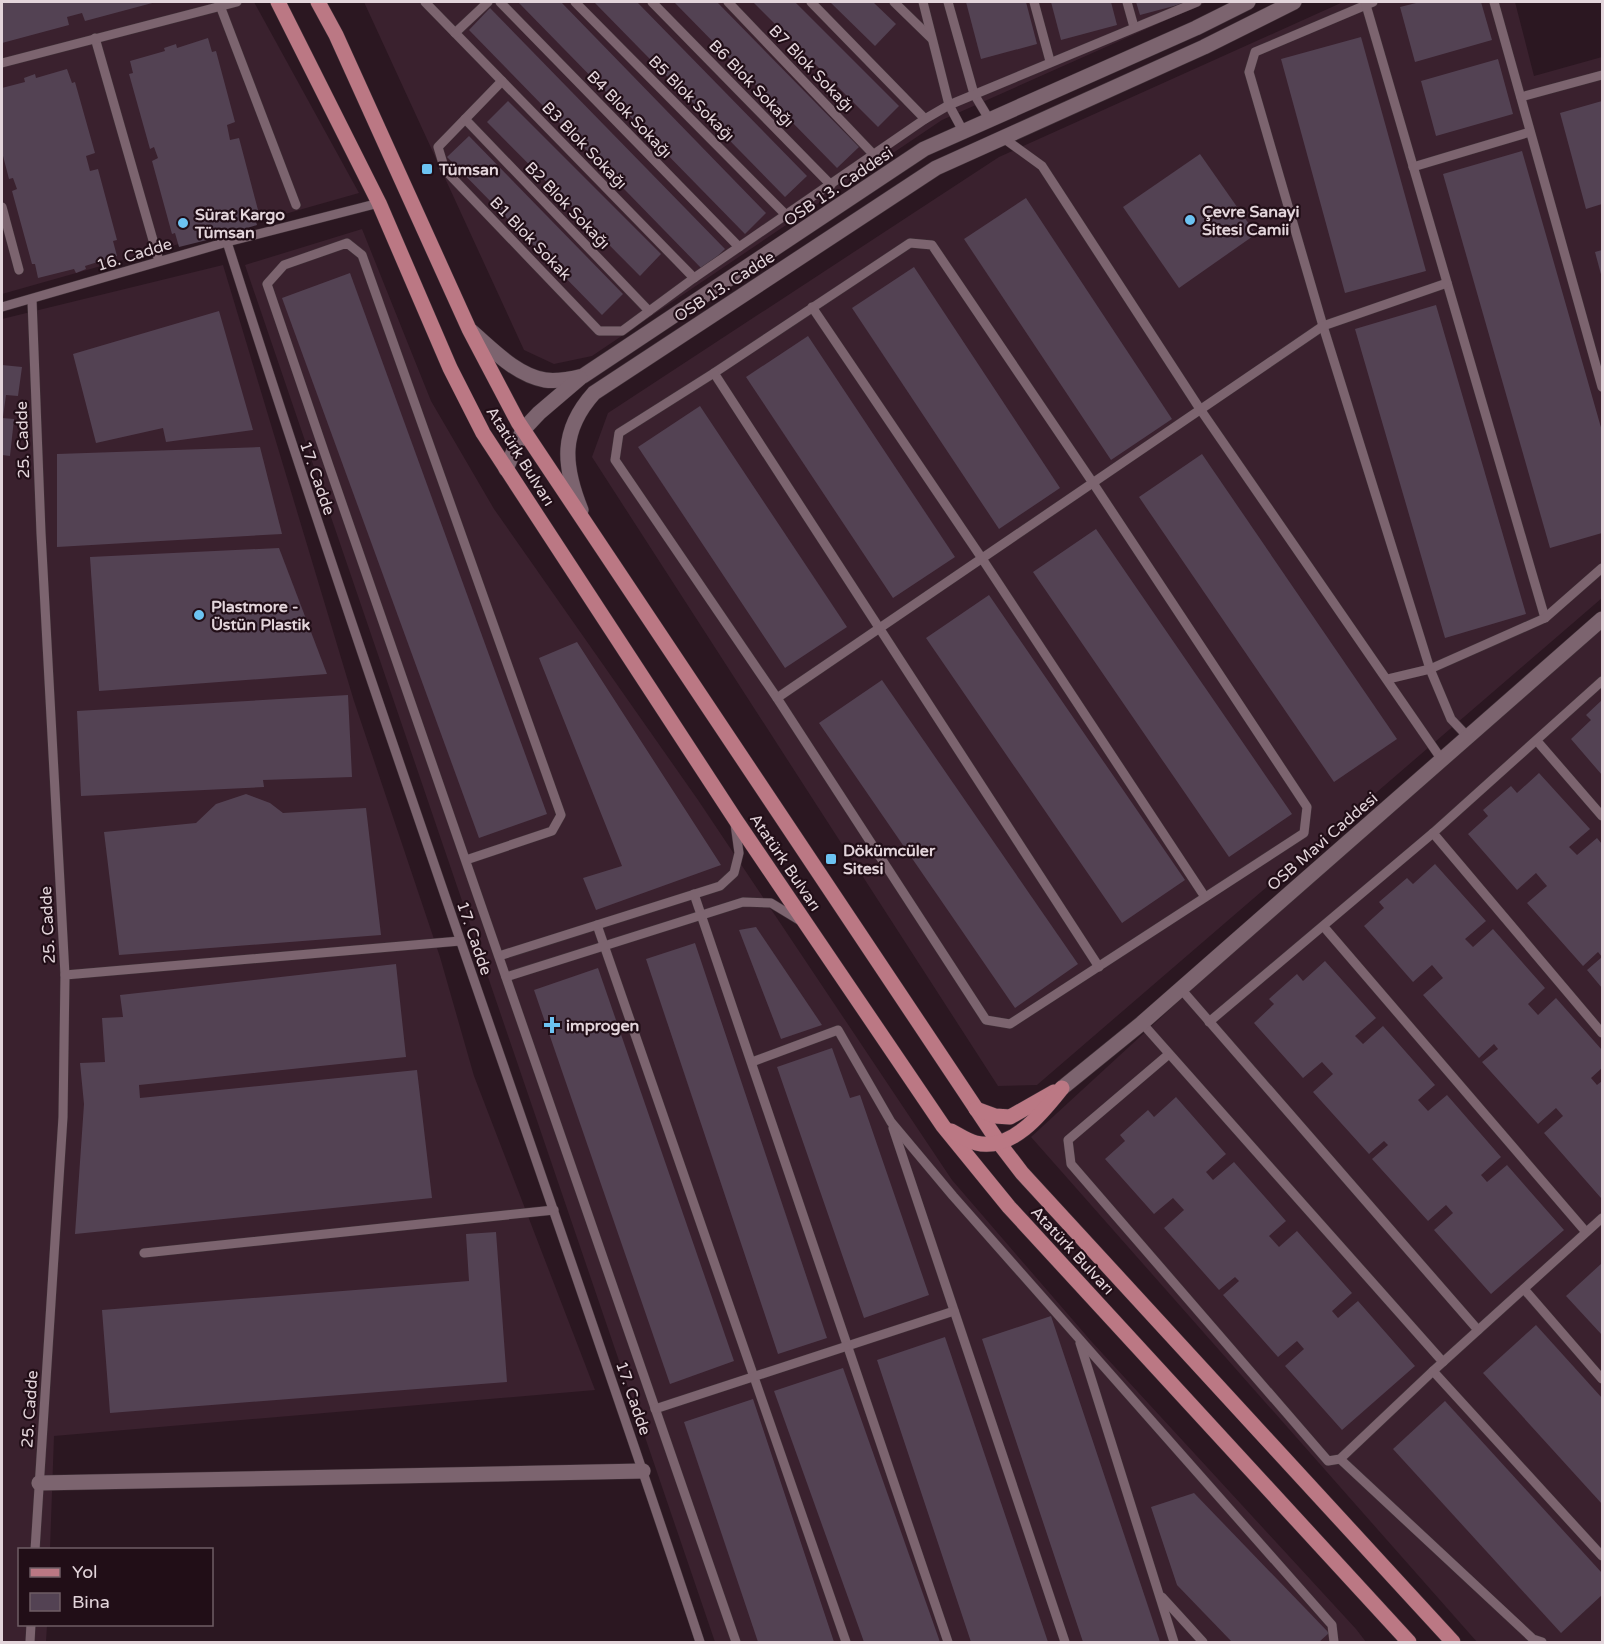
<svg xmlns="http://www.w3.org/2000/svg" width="1604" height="1644" font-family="'Varela Round',sans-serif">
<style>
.built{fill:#3a212e}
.building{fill:#534253}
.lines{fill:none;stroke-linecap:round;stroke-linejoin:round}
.service-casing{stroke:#403138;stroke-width:10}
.minor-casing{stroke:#403138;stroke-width:16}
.tertiary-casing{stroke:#403138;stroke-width:16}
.primary-casing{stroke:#403138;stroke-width:16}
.service{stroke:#7c646f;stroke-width:9}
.minor{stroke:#7c646f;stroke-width:15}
.tertiary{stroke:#7c646f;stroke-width:15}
.primary{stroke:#bb7884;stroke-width:15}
.poi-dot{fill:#6cc3f2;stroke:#210e17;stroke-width:2}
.labels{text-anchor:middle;stroke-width:4.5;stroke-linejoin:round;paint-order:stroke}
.street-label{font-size:16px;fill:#e3d5db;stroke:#210e17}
.poi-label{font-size:16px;font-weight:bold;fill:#e3d5db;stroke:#210e17;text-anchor:start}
</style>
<rect width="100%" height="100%" fill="#2b1721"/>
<!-- built -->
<g class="built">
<path d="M2,2h252l105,191 -357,101z"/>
<path d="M364,2h843l-265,118 -350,236 -38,8 -30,-14z"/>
<path d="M1343,2h172l19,74 68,-19v541l-565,487 -39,1 -406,-629 16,-44 391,-256z"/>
<path d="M362,229l69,172 63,108 204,291 254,380 139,161 265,288 10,13h-651l-470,-1377z"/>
<path d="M223,265l131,436 86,256 34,119 121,314 -541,46 -4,113 -30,1v74l27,1 -1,17h-44v-1323z"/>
<path d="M1602,624v1018h-125l-446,-505 299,-275z"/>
</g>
<!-- building -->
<g class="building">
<path d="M2,2h154l-71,19 -3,-8 -15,4 2,8 -67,18z"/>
<path d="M518,2h43l205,211 -21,21z"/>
<path d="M594,2h43l170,174 -22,21z"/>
<path d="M674,2h43l142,145 -22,21z"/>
<path d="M753,2h42l104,104 -21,21z"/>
<path d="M830,2h43l23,22 -21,22z"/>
<path d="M966,2h60l11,42 -56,15z"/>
<path d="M1051,2h60l6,23 -56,15z"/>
<path d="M1136,2h53l-49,13z"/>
<path d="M1420,2h61l11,38 -77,22 -15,-55z"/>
<path d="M490,8l235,241 -22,21 -234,-240z"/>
<path d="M1361,37l65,234 -81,22 -64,-234z"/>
<path d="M208,38l4,14 4,-1 19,71 -8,3 3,15 9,-2 19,72 -5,1 4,14 -32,10 1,4 -10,3 -1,-4 -36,9 -4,-14 -3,1 -20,-73 6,-3 -4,-11 -4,2 -21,-75 4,-1 -3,-12 35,-10 -1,-3 12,-4 1,4z"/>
<path d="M1498,59l15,55 -77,22 -15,-55z"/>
<path d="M67,69l5,14 3,-1 20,71 -9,3 4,15 8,-2 19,71 -4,1 4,15 -32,10 1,3 -10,4 -2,-4 -36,9 -3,-14h-3l-20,-73 5,-2 -4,-11 -4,1 -7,-27v-64l23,-6 -1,-4 11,-4 1,4z"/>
<path d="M508,101l153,153 -21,22 -153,-154z"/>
<path d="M1602,101v103l-16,5 -26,-96z"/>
<path d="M469,136l154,158 -21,21 -155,-158z"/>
<path d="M1522,151l80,280v102l-52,15 -107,-374z"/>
<path d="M1200,154l56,80 -77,54 -56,-81z"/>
<path d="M1026,198l146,221 -61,41 -147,-221z"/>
<path d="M1602,250v28l-7,-26z"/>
<path d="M914,267l146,221 -61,41 -147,-221z"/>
<path d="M350,273l197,541 -68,24 -197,-540z"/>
<path d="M1436,305l90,309 -81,24 -90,-309z"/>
<path d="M219,311l34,119 -87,12 -3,-14 -67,15 -23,-89z"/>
<path d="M808,336l147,221 -62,41 -147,-221z"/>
<path d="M2,365l20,2 -4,29 -12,-1 -3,22z"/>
<path d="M700,406l147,221 -62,41 -147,-221z"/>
<path d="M2,418l12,1 -4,37 -8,-1z"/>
<path d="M260,447l22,87 -225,13v-93z"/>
<path d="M1202,454l195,285 -63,43 -195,-285z"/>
<path d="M1096,529l196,285 -63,43 -196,-285z"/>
<path d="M279,548l48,126 -228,17 -9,-134z"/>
<path d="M989,595l196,285 -63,43 -196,-285z"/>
<path d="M577,642l144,223 -125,45 -13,-32 39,-12 -83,-208z"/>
<path d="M882,680l196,284 -63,44 -196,-285z"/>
<path d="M348,695l4,82 -89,3 1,7 -183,9 -4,-85z"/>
<path d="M1602,700v75l-31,-36 20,-19 -5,-5z"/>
<path d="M1539,773l51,56 -21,18 8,8 20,-17 5,6v144l-15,-18 15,-13 -4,-5 -15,14 -56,-63 20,-17 -11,-13 -19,17 -49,-56 20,-18 -5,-6 28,-24 6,7z"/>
<path d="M246,794l24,9 13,10 83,-5 15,127 -262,20 -15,-123 92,-9 20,-19z"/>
<path d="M1435,864l51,57 -21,18 8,8 20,-18 52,59 -17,16 10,11 18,-17 46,52v18l-11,10 6,7 5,-4 -1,117 -57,-65 19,-17 -7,-8 -18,16 -56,-62 16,-13 -4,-5 -15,14 -56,-63 20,-17 -11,-13 -19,17 -49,-56 20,-18 -5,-6 28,-24 6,6z"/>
<path d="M756,927l66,98 -41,14 -42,-109z"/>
<path d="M695,943l132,395 -49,16 -132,-395z"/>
<path d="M1325,961l51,57 -21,18 8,8 20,-18 52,59 -17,15 10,11 19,-16 54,62 -20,18 6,7 20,-17 57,65 -73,64 -57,-64 19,-17 -7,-8 -18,16 -56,-62 16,-14 -4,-4 -15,13 -56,-62 20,-18 -11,-12 -19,16 -49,-55 20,-19 -5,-5 28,-25 6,7z"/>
<path d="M396,964l10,93 -267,28 1,13 277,-28 15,128 -357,36 9,-130 -4,-41 25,-1 -3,-44 21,-1 -3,-22z"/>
<path d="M598,968l136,393 -64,23 -136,-394z"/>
<path d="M832,1048l18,50 10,-3 69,200 -65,23 -87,-251z"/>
<path d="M1176,1097l50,57 -20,18 7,8 21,-18 52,59 -17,15 10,11 18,-16 55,62 -20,18 6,7 20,-17 57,65 -73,64 -57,-64 19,-17 -7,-8 -19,16 -55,-62 16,-14 -4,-4 -16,13 -55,-62 20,-18 -11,-12 -19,16 -49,-55 20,-18 -5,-6 28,-25 6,7z"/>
<path d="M496,1232l11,150 -397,31 -8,-103 367,-29 -3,-47z"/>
<path d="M1602,1263v72l-36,-39z"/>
<path d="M1051,1316l109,326h-77l-101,-303z"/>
<path d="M1536,1325l66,73v106l-119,-131z"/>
<path d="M945,1337l103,305h-77l-94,-282z"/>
<path d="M843,1368l97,274h-76l-90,-251z"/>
<path d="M753,1399l81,243h-76l-74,-220z"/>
<path d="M1445,1401l157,172v22l-41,38 -168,-184z"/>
<path d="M1194,1493l135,140 -10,9h-87l-55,-57 -26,-78z"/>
</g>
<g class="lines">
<!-- service casing -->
<g class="service-casing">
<g id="service">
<path d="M425,2l269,276"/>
<path d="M500,2l239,245"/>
<path d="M575,2l211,213"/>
<path d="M652,2l179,183"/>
<path d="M728,2l146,153"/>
<path d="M811,2l114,117"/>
<path d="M894,2l37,36"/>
<path d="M923,2l26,103 14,26"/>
<path d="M948,2l26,92 15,25"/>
<path d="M1034,2l16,59"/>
<path d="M1127,2l7,25"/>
<path d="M1373,2l-118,50 -6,20 74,254 107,343 21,50 17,18"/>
<path d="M1494,2l108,385"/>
<path d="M219,3l77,202"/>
<path d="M1366,5l179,613"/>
<path d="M455,33l33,-31"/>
<path d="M95,38l64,223"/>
<path d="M2,63l235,-61"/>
<path d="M502,81l-64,66 7,23 154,161h23l72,-53 231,-159 24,-14 248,-103"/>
<path d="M1521,97l81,-22"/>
<path d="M465,119l184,192"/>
<path d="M1002,137l40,29 158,243 242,351"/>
<path d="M1413,167l117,-35"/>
<path d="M2,207l17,63"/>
<path d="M227,242c149,470 318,933 473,1400"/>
<path d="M910,243l22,2 161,238 214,324 -3,26 -294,191 -24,-4 -209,-322 -162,-238 4,-27 95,-60z"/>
<path d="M32,300l9,233 24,442 -2,142 -28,433"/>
<path d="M2,307l225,-65 152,-39"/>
<path d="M812,307l169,250 224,340"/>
<path d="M714,373l385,594"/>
<path d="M1388,679l42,-10 115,-51 57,-50"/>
<path d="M777,698l546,-372 124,-43"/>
<path d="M1537,741l65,75"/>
<path d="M1433,833l169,200"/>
<path d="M466,860l86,-29 9,-16 -199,-560 -15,-12 -63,22 -17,19 62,182 407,1176"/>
<path d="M694,894l254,748"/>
<path d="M597,925l249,717"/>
<path d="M1324,927l262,305"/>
<path d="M499,956l221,-70 14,-13 5,-20 -4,-29"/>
<path d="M65,975l395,-34"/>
<path d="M506,977l237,-75 28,1 28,17"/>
<path d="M1181,989l297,341"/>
<path d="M1209,1022l224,-189 169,-152"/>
<path d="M1142,1023l301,339"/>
<path d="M1169,1054l-101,86 3,24 257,297 12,-2 93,-88 169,-153"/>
<path d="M752,1062l86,-32 53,92 62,74 379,429 2,17"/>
<path d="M893,1128l172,514"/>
<path d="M144,1253l410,-43"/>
<path d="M1524,1289l78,90"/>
<path d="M1080,1343l94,299"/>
<path d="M1433,1371l169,185"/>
<path d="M655,1409l299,-98"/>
<path d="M1340,1459l193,180 9,3"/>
<path d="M1162,1597l41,45"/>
<path d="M30,1642l1,-18"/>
</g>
</g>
<!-- minor casing -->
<g class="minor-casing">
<g id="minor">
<path d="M1062,1088l80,-65 460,-404"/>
<path d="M39,1483l604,-12"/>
</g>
</g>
<!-- tertiary casing -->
<g class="tertiary-casing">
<g id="tertiary">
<path d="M471,331c21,18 45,44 74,49 13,2 26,-1 38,-4l341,-227 272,-121 52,-26"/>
<path d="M506,469l17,-39 16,-17 41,-35"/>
<path d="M581,510c-18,-45 -21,-79 13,-117l342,-225 268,-121 90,-45"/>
</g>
</g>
<!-- primary casing -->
<g class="primary-casing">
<g id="primary">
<path d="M278,2l101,201 71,165 33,65 252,386 208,307 66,81 400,435"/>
<path d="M318,2l18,33 133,294 49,93 481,721 23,30 431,469"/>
<path d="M976,1109l19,7 15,1 44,-25"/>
<path d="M951,1131c8,4 16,10 25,12 36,9 67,-31 86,-55"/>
</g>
</g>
<!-- service -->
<use href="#service" class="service"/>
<!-- minor -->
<use href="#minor" class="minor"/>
<!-- tertiary -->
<use href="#tertiary" class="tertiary"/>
<!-- primary -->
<use href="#primary" class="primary"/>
</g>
<!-- markers -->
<g class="poi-dot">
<rect x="421" y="163" width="12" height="12" rx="3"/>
<circle cx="1190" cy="220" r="6"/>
<circle cx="183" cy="223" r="6"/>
<circle cx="199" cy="615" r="6"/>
<rect x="825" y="853" width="12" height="12" rx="3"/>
<path d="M549 1016h6v6h6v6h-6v6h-6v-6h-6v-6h6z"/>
</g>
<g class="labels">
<!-- street labels -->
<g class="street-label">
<text transform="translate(812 68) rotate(46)" y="6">B7 Blok Sokağı</text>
<text transform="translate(752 83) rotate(46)" y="6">B6 Blok Sokağı</text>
<text transform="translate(692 98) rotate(45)" y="6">B5 Blok Sokağı</text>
<text transform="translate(630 114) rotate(46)" y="6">B4 Blok Sokağı</text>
<text transform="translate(585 145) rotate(46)" y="6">B3 Blok Sokağı</text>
<text transform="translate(838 186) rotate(-34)" y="6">OSB 13. Caddesi</text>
<text transform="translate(568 205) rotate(46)" y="6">B2 Blok Sokağı</text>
<text transform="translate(531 238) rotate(46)" y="6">B1 Blok Sokak</text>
<text transform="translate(134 254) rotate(-17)" y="6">16. Cadde</text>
<text transform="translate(724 286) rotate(-33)" y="6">OSB 13. Cadde</text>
<text transform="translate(22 440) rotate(-92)" y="6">25. Cadde</text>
<text transform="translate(521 456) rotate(58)" y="6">Atatürk Bulvarı</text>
<text transform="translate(318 478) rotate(71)" y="6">17. Cadde</text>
<text transform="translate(1322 841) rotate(-41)" y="6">OSB Mavi Caddesi</text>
<text transform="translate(786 862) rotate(56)" y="6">Atatürk Bulvarı</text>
<text transform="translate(47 925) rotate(-93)" y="6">25. Cadde</text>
<text transform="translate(475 938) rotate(71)" y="6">17. Cadde</text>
<text transform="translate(1073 1250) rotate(47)" y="6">Atatürk Bulvarı</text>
<text transform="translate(634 1398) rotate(71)" y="6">17. Cadde</text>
<text transform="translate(29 1409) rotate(-86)" y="6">25. Cadde</text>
</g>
<!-- poi labels -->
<g class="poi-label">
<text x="439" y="175">Tümsan</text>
<text x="1202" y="217">Çevre Sanayi<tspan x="1202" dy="18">Sitesi Camii</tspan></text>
<text x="195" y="220">Sürat Kargo<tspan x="195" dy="18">Tümsan</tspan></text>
<text x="211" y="612">Plastmore -<tspan x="211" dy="18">Üstün Plastik</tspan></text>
<text x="843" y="856">Dökümcüler<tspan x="843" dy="18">Sitesi</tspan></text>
<text x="566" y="1031">improgen</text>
</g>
</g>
<!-- border -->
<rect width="1604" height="1644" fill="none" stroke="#e3d5db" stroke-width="6"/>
<!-- legend -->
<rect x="18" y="1548" width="195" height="78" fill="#210e17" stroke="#6f5e65" stroke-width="1.5"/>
<rect x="30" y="1568" width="30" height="9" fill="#bb7884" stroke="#6f5e65" stroke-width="1.5"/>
<text x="72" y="1578" font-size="18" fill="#e3d5db">Yol</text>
<rect x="30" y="1593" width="30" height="18" fill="#534253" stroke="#6f5e65" stroke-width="1.5"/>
<text x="72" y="1608" font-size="18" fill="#e3d5db">Bina</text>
</svg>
